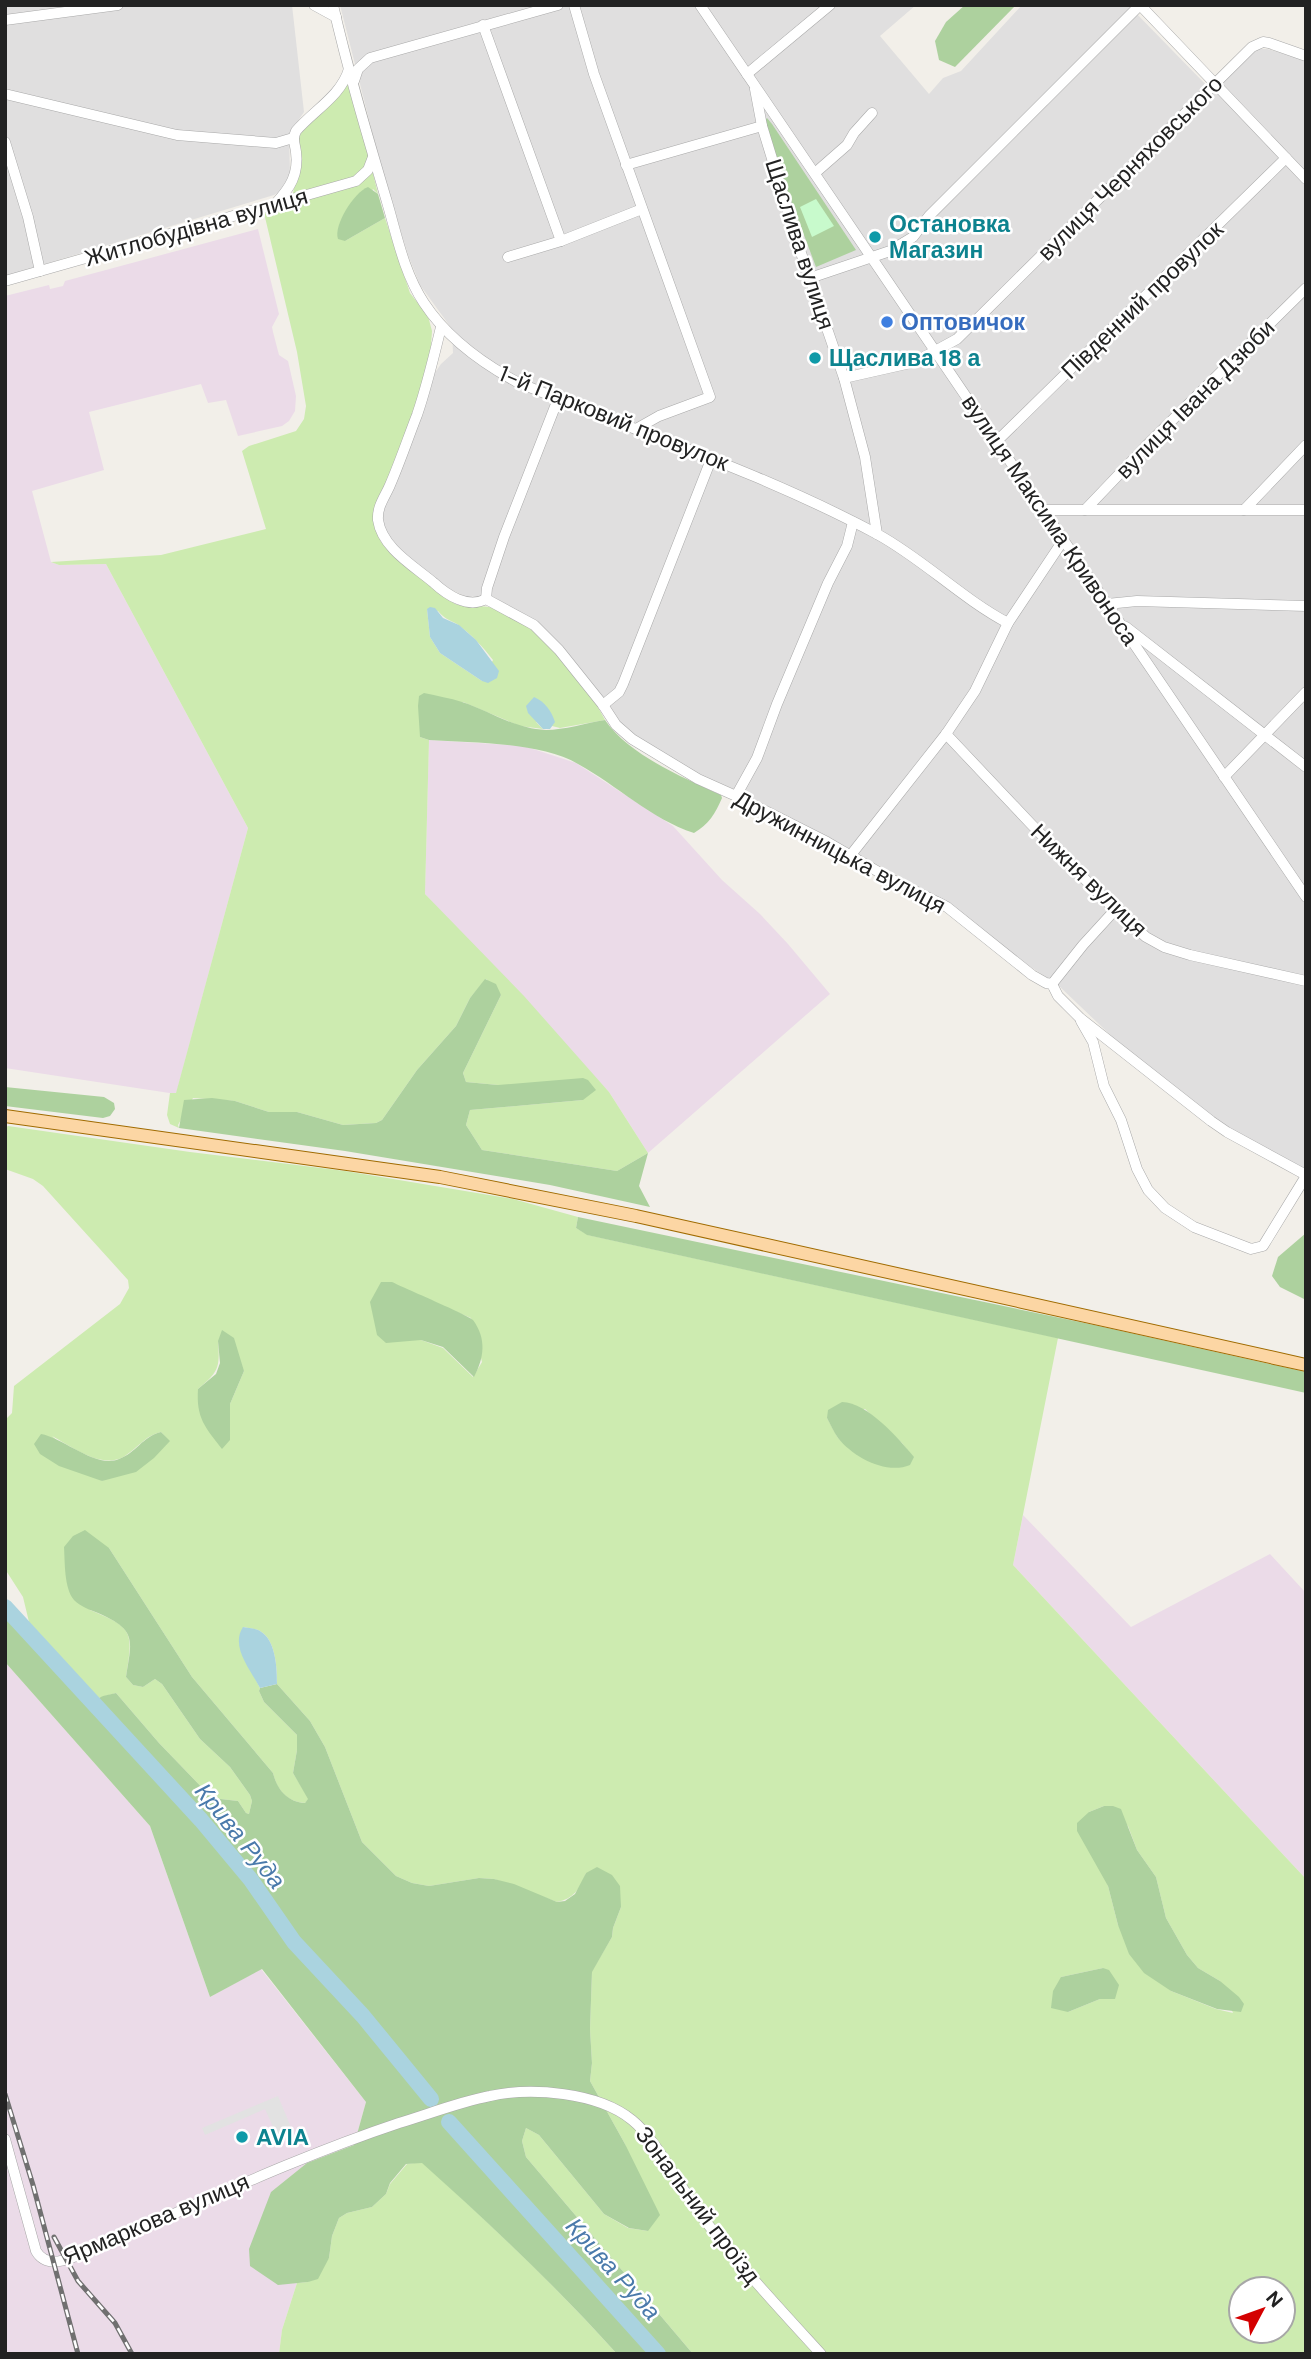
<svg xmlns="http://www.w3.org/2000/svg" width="1311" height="2359" font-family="'DM Sans',sans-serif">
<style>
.residential{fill:#e0dfdf}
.industrial{fill:#ebdbe8}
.grass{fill:#cdebb0;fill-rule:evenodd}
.forest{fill:#add19e}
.park{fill:#c8facc}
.parking{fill:#e2e2e2}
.water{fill:#aad3df}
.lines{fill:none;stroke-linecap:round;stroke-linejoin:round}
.river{stroke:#aad3df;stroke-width:16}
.minor-casing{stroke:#a9a9a9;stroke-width:11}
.major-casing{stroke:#a06b00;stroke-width:14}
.minor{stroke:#fff;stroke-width:10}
.major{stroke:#fcd6a4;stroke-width:12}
.rail-casing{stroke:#707070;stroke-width:5}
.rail{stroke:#fff;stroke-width:2.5;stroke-dasharray:8;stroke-linecap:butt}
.culture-dot{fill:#0f9aa8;stroke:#fff;stroke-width:2.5}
.shop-dot{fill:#3f7fe0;stroke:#fff;stroke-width:2.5}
.labels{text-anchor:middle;stroke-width:5;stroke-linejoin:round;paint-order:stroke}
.street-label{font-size:23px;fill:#222;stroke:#fff}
.culture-label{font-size:23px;font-weight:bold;fill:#0d838f;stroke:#fff;text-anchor:start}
.shop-label{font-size:23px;font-weight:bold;fill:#366cbe;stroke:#fff;text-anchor:start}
.water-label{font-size:24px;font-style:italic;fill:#4a7aab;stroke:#fff}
</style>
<rect width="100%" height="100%" fill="#f2efe9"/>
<!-- residential -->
<g class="residential">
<path d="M5,5h287l12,107 -15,22 1,39 -5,16 -11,6 -269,81z"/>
<path d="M340,5h576l-36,31 49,58 14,-16 18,-7 61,-66h109l-1,2 82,84 46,-42h9l39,11v1112l-89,-49 -93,-75 -66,-63 -33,-22 -89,-67 -189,-101 -51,-22 -41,-23 -36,-26 -93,-108 -34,-20 -25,1 -22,-10 -47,-37 -10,-15 -5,-12v-15l51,-134 7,-10 12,-11 -1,-24 -32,-44 -12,-30 -27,-88z"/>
</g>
<!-- industrial -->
<g class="industrial">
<path d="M258,229l21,85 -7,13 1,5 6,23 9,6 8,35 -1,15 -6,10 -7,5 -44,10 -12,-36 -18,3 -7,-19 -112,28 15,58 -72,21 19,71 8,3 47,-1 142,264 -72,266 -171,-26v-772l44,-11 1,4 13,-3 2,-5z"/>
<path d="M429,740l95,6 52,17 97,63 49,54 38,34 28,30 42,50 -182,159 -39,-61 -184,-198z"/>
<path d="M1023,1515l108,112 139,-73 36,39v286l-293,-314z"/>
<path d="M5,1662l145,164 60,171 51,-28 105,133 -12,43 -47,18 -29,121 19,-1 -15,47 -3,24h-274z"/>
</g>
<!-- grass -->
<g class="grass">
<path d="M345,85h3l16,52 14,57 -5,-5 -28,52 40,-23 25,75 18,23 4,15 -2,28 -6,24 -26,71 -23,53v18l6,17 13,14 61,48c14,4 29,0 42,5 43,18 87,70 108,111l-45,8 -24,-6 7,7 -23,-3 -57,-24 -43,35 9,3 -4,154 99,102 85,96 39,61 -31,18 -135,-21 -16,-25 4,-15 113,-10 -85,-15 -32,-3 -3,-9 38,-78 -15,-16 -16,19 -14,28 -39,44 -35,50 -6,3 -33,2 -46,-13h-28l-34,-11 -42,-3 -15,27 1,3 -9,-4 -3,-9 3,-22h6l72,-265 -142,-264 -47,1 -8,-3 110,-7 105,-26 -24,-78 7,-5 47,-15 8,-12 2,-13 -9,-54 -33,-139 16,-6 13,-14 7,-30 -1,-26 7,-14zM427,609l11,2c6,7 11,9 19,13 14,10 26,23 36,36l-11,21 -42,-28 -10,-16z"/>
<path d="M8,1126l182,26 155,19 168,28 65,18 -2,11 12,7 470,103 -45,227 293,314v475h-613l-167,-197 -4,-16 4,-13 13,7 65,79 24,14 20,3 -23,-87 -35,-63 2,-18 -2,-34 2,-58 20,-34 1,-9 8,-21 -35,-34c-6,16 -13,26 -29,29l-63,-23 -15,-1 -50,8 -17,-3 -16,-7 -34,-34 -37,-95 -15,-26 -33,-37c0,-16 -1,-44 -17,-53 -4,-2 -12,-3 -17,-4l10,47 7,14 -1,3 5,11 33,33v15l-4,23 16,26 -4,4c-18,-1 -28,-13 -32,-30l-81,-96 -83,-129 -19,62c44,18 43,21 36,67l7,8 10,2 12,-8 7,5 38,55 30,28 20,28 2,6 -3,13 -3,-1 -8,-12 -26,-3 -53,-55 -43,-50 -18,5 -69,-76 -6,-25 -18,-28v-149l7,-7 2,-27 106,-82 9,-16 -1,-8 -85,-94 -10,-7 -28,-10v-41zM457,1312l14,6 11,44 -9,15 -30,-29 -22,-8zM218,1341l26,30 -14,33v36l-32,-51c21,-18 22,-21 20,-48zM865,1409l37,34 11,14 -57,-3 -18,-16 -11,-20zM161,1432l8,9 -67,40 -50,-45c22,12 54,37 77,17 11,-8 18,-18 32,-21zM1104,1806l24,20 9,24 19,27 10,41 21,37 11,13 22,13 13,32 -17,-4 -45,-18 -53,-66 -29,-113zM1103,1968l12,31h-15l-32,13 -7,-35zM1241,2289h42v42h-42z"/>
<path d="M422,2162c67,61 134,124 195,192h-338l3,-24 15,-47 11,-1 21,-24 3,-22 7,-18 8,-5 25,-6 14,-13 4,-10 17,-20z"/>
</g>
<!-- forest -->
<g class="forest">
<path d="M965,5h51l-61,62 -16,-7 -4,-19 11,-19z"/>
<path d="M767,118l5,6 84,126 -40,17 -30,-80 -22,-66z"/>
<path d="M368,187l10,7 7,24 -40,23 -7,-2c-5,-13 16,-47 30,-52z"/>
<path d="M424,693c13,3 26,5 38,9 28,9 53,27 84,28 18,0 40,-7 59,-10 24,35 77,57 116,75l1,3c-7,16 -13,26 -28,35 -43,-14 -76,-47 -116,-69 -38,-22 -105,-21 -149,-24l-9,-3 -2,-31 1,-10z"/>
<path d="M485,979l11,5 5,11 -38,78 3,9 32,3 85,-7 5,2 8,10 -13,10 -113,10 -4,15 16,25 135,21 31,-18 -9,33 11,21 -100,-22 -205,-34 -166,-23 5,-28 28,-2 23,3 34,11h28l46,13 33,-2 6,-3 35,-50 39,-44 14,-28z"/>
<path d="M5,1087l99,10 10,6 1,6 -5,7 -7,2 -98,-12z"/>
<path d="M578,1217l521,109 207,46v21l-719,-158 -11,-7z"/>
<path d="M1306,1233v67l-26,-13 -8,-11 6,-19z"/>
<path d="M381,1282h11c12,6 76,33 81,38 14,19 11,38 1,57l-31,-30 -22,-7 -35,3 -9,-8 -7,-33z"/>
<path d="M222,1330l12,8 10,33 -14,33v36l-8,9c-17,-22 -26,-31 -24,-60l18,-15 4,-11 -2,-22z"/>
<path d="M842,1402c26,1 56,36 72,55l-4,8c-24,10 -57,-8 -72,-27 -4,-6 -8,-14 -11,-20l1,-8z"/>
<path d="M161,1432l9,9 -16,17 -18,14 -34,9 -43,-15 -19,-12 -6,-10 7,-10c23,4 55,35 78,25 17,-6 23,-22 42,-27z"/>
<path d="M85,1530l24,18 83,129 81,96c4,16 14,29 32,30l3,-4 -15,-26 4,-23v-15l-33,-33 -5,-11 1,-3 17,-4 33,37 15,26 37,95 34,34 16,7 17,3 50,-8 15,1 20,5 43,18 8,-1 10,-7 11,-21 11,-6 15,8 8,11 1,21 -8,21 -1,9 -20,35 -2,57 2,34 -2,18 35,63 35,71 -12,16 -19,-3 -25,-14 -65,-79 -13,-7 -4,13 4,16 167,197h-76c-61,-68 -128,-131 -195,-191l-16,1 -16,19 -4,11 -14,13 -25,6 -8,5 -7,18 -3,22 -11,21 -10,3 -30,3 -28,-19 -1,-17 22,-57 36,-29 47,-18 12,-43 -104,-133 -52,28 -60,-171 -145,-164v-50l81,92 17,-8 13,-3 43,50 53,55 26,3 8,12 3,1 3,-13 -2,-6 -20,-28 -30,-28 -38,-55 -7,-5 -12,8 -10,-2 -7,-8c6,-38 11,-47 -28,-64 -8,-3 -18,-7 -24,-13 -10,-12 -9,-38 -10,-53l9,-11z"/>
<path d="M1104,1806h9l8,3 16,41 19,27 10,41 21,37 11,13 22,13 19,16 5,7 -3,8 -24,-3 -46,-18 -27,-18 -15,-19 -11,-29 -10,-39 -31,-55v-8l12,-11z"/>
<path d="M1103,1968l6,2 10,15 -4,14h-15l-32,13 -17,-4 2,-17 8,-14z"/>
</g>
<!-- park -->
<path class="park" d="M816,199l18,27 -22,11 -12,-30z"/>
<!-- parking -->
<path class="parking" d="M278,2096l15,36 -15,6 -13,-29 -60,26 -3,-7z"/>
<!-- water -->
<g class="water">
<path d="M430,607l5,1 8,10 16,7 17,15 23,31 -2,7 -9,5 -6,-2 -42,-28 -10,-16 -3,-28z"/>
<path d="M534,697c11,5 17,13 21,25l-5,7h-7l-15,-16 -2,-7z"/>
<path d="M243,1627c5,1 13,1 17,4 16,9 17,37 17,53l-17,4c-9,-18 -30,-41 -17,-61z"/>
</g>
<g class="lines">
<!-- river -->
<g class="river">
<path d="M5,1607l196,213 50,60 43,62 69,74 68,83"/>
<path d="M449,2122l209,232"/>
</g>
<!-- minor casing -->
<g class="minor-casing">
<g id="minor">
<path d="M314,5l22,12"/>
<path d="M333,5c15,66 35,133 54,197 10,34 17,71 37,101 23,35 56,59 93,79 120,50 244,90 360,152"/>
<path d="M574,5l20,69 116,323 -51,19 -23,13"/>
<path d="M700,5l606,892"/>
<path d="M1140,5l166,174"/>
<path d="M5,20l113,-15"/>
<path d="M483,25l78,216"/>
<path d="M747,74l83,-69"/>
<path d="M354,81l4,-12 12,-11 188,-53"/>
<path d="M755,89l7,37 38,124 44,128 21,79 12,77c46,25 84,64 131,89"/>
<path d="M5,94l172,41 99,8 17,-5"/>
<path d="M5,142l23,75 12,54"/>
<path d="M626,165l136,-39"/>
<path d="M815,173l32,-28 7,-12 18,-20"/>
<path d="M276,203c14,-15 23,-29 20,-51 -1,-8 -4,-13 0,-21 18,-21 45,-35 53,-62"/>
<path d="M508,257l53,-16 81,-32"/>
<path d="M810,278l80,-27 23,-14 16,-21 211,-211"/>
<path d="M5,281l351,-100 12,-11 5,-13"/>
<path d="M441,327c-7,29 -14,59 -24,88 -9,23 -17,47 -27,70 -5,12 -13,21 -12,35 4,28 36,46 56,63 13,12 34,26 52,16l48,26 25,25 44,55 13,20 16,14 66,40 38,17 91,46 62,36 58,29 85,68 14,8 6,1 6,12 22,22 131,103 16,11 79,43"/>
<path d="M844,378l71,-16 42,-23 295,-292 11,-5 6,1 37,13"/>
<path d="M997,441l289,-283"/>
<path d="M1044,510h262"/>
<path d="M1085,510l62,-65 159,-157"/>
<path d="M1244,510l62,-65"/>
<path d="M486,599l1,-11 17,-51 54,-138"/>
<path d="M1107,604l30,-3 169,5"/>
<path d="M1126,627l180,140"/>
<path d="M603,705l16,-13 4,-8 89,-227"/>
<path d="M946,734l85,90 84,86 31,27 18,10 26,8 116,26"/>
<path d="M1224,777l82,-85"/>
<path d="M736,796l21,-38 20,-54 51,-121 19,-37 6,-24"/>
<path d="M850,856l96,-122 29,-43 33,-68 56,-84"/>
<path d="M1052,984l31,-39 32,-35"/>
<path d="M1081,1021l12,21 11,44 17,34 16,49 11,21 17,18 29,19 57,22 12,-3 43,-70"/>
<path d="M5,2139l31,112c11,19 34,8 50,1 104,-44 205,-93 313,-129 30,-9 60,-21 91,-27 41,-9 108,-4 142,24 24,19 48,67 68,94 37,49 79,94 121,140"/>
</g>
</g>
<!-- major casing -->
<g class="major-casing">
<path id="major" d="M5,1116l435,61 196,39 670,149"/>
</g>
<!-- minor -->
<use href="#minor" class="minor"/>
<!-- major -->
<use href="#major" class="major"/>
<!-- rail casing -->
<g class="rail-casing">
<g id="rail">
<path d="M5,2094l28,91 45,169"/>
<path d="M54,2237l24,44 37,42 17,31"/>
</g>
</g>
<!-- rail -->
<use href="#rail" class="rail"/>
</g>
<!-- markers -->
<g class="culture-dot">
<circle cx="875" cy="237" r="7"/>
<circle cx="815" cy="358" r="7"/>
<circle cx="242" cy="2137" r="7"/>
</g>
<circle class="shop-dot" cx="887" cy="322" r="7"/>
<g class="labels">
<!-- street labels -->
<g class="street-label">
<text transform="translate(1130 168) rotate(-45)" y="8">вулиця Черняховського</text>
<text transform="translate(196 227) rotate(-16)" y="8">Житлобудівна вулиця</text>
<text transform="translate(800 244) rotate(72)" y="8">Щаслива вулиця</text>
<text transform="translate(1142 300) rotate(-44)" y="8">Південний провулок</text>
<text transform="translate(1195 399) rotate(-45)" y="8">вулиця Івана Дзюби</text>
<text transform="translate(614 418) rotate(22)" y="8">1-й Парковий провулок</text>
<text transform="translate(1050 520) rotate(56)" y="8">вулиця Максима Кривоноса</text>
<text transform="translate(840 852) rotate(28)" y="8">Дружинницька вулиця</text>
<text transform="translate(1089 880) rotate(44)" y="8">Нижня вулиця</text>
<text transform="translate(698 2205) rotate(53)" y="8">Зональний проїзд</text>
<text transform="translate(156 2219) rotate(-23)" y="8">Ярмаркова вулиця</text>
</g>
<!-- culture labels -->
<g class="culture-label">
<text x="889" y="232">Остановка<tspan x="889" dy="26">Магазин</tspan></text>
<text x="829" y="366">Щаслива 18 а</text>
<text x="256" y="2145">AVIA</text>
</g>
<!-- shop labels -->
<g class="shop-label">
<text x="901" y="330">Оптовичок</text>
</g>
<!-- water labels -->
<g class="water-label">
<text transform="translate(240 1836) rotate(51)" y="8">Крива Руда</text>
<text transform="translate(613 2269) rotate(48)" y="8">Крива Руда</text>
</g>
</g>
<!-- border -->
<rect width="1311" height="2359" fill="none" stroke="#222222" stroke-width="14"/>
<!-- north arrow -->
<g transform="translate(1262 2310) rotate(49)"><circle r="33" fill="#ffffff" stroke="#a7a7a7" stroke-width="2"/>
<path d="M0-5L12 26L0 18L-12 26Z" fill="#d40000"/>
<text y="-10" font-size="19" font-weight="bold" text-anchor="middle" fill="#222222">N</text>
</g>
</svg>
